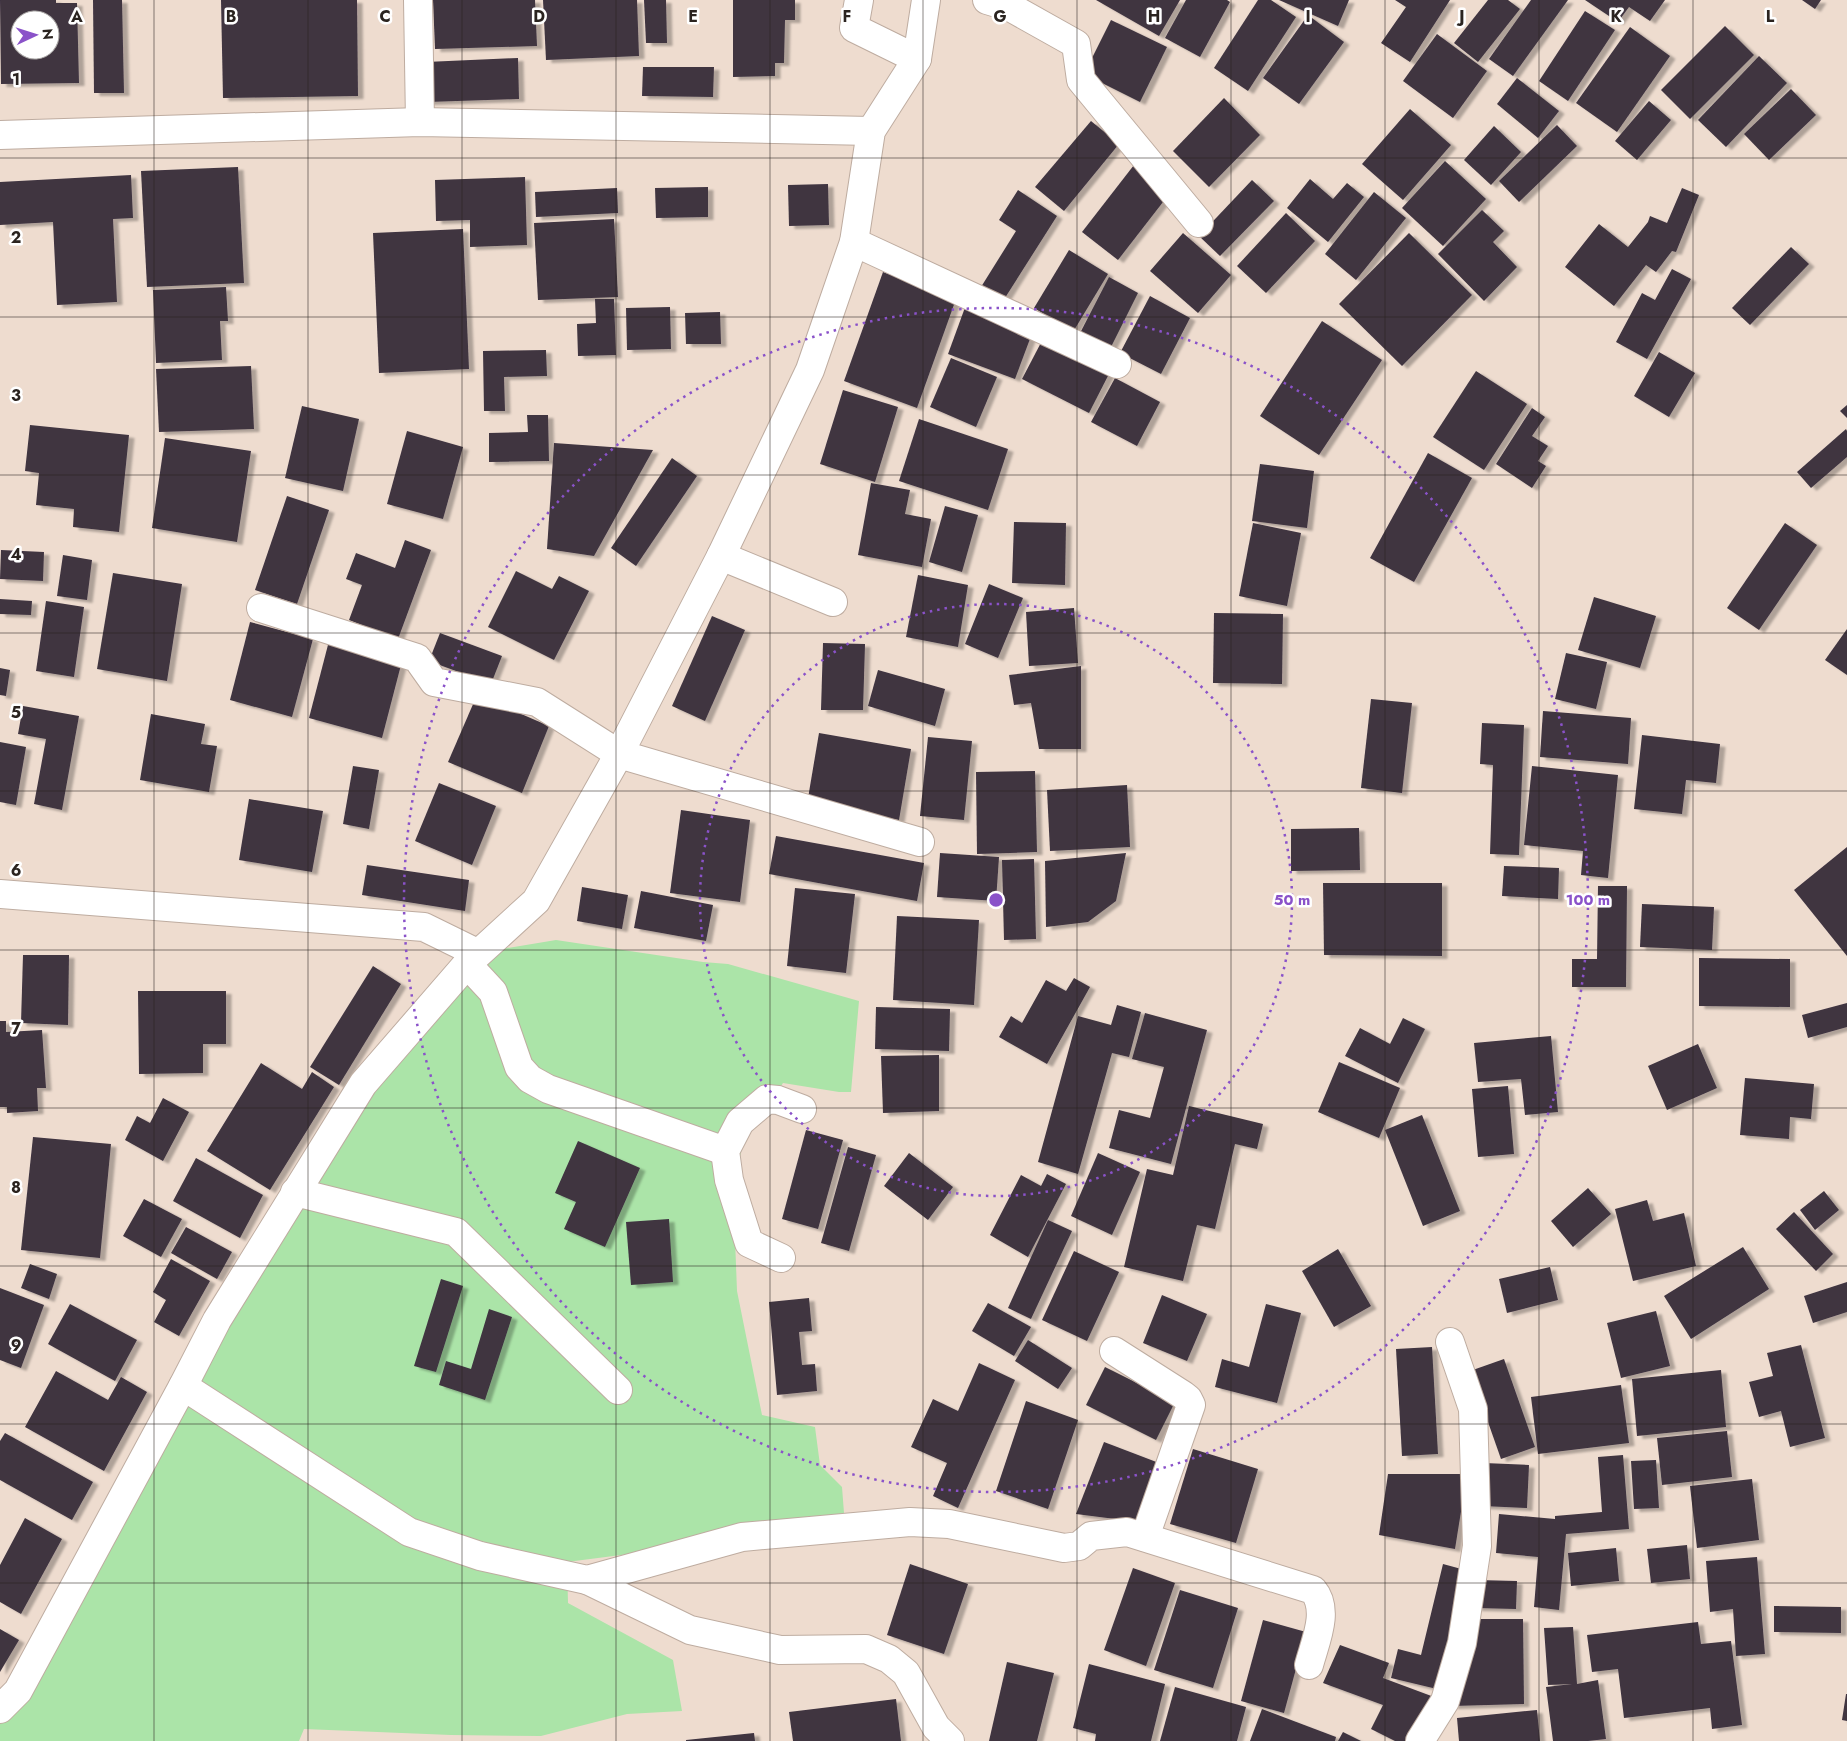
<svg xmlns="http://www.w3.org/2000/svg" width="1847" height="1741" font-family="Jost,sans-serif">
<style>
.green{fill:#abe4a8}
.building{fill:#3f3441;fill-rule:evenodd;filter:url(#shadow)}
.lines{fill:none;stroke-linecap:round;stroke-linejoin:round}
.minor-casing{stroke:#beaca0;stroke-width:30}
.minor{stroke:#fff;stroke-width:28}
.grid{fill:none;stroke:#2a231f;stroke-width:1;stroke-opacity:0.55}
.ring{fill:none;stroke:#8a52c9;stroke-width:2.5;stroke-dasharray:2.5 5}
.grid-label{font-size:16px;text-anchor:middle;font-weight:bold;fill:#2a231f;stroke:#fff;stroke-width:5;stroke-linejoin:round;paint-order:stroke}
.centre{fill:#8a52c9;stroke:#fff;stroke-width:2.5}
.ring-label{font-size:15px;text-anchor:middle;font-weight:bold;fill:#8a52c9;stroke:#fff;stroke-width:5;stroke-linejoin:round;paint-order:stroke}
</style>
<defs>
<filter id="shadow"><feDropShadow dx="5.5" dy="3" stdDeviation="1" flood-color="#0004"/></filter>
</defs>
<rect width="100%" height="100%" fill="#eedccf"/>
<!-- green -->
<path class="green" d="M556,940l147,22 25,2 131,37 -8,91h-12l-56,-9 -40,61 -10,42 4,105 25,124 53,12 5,38 22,22 3,39 -278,36 1,41 105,57 9,51 -55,3 -86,22 -90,-1 -147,-6 -5,12h-299v-32l295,-517 182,-239z"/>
<!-- building -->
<g class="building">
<path d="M0,0h56v3h21l2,80 -78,1zM20,20h30v30h-30z"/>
<path d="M93,0h29l2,93h-30z"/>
<path d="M221,0h136l1,96 -135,2z"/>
<path d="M433,0h102l2,46 -102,3z"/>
<path d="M543,0h94l2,56 -93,4z"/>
<path d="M644,0h22l1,43h-21z"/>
<path d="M733,0h62v20h-10l-1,43h-9v13l-42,1z"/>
<path d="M1096,0h84l-21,36z"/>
<path d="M1186,0h41l3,2 -30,55 -35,-19z"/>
<path d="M1258,0h13l25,17 -48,74 -34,-23z"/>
<path d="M1279,0h70l-11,26z"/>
<path d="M1395,0h55l-40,62 -29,-19 25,-36z"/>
<path d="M1488,0h20l12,9 -42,53 -24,-19z"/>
<path d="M1531,0h37l-55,76 -24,-17z"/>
<path d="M1585,0h80l-15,21 -21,-14 -11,15z"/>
<path d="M1802,0h19l-6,9z"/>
<path d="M1585,11l30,19 -47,71 -29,-20z"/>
<path d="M1308,15l36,27 -45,62 -36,-26z"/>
<path d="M1111,20l56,27 -27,55 -56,-28z"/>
<path d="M1725,26l29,29 -64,64 -29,-29z"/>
<path d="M1630,27l40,29 -53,76 -41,-29z"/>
<path d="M1437,34l50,37 -34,47 -50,-37z"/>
<path d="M1759,56l28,27 -61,64 -28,-27z"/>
<path d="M518,58l1,41 -92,3 -1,-40z"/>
<path d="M643,67h71l-1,30 -71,-1z"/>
<path d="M1517,78l42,33 -21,27 -41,-34z"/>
<path d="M1791,89l25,26 -47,45 -25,-26z"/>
<path d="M1224,98l36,37 -51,52 -36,-36z"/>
<path d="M1649,101l22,19 -34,40 -22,-19z"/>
<path d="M1410,109l41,36 -48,55 -41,-36z"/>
<path d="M1091,121l28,23 -55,67 -29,-24z"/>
<path d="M1557,125l20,21 -58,56 -20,-21z"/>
<path d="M1494,126l27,26 -30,33 -27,-25z"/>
<path d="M1445,161l41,38 -43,47 -41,-38z"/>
<path d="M1134,165l36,28 -52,67 -36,-28z"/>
<path d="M238,167l6,116 -97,4 -6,-116z"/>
<path d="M131,175l2,43 -20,1 4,83 -60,3 -4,-83 -53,3v-43z"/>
<path d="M525,177l2,68 -57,2v-27l-34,1 -1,-41z"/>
<path d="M1310,179l23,20 14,-16 17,14 -36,45 -41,-34z"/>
<path d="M1252,180l22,21 -54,55 -21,-20z"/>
<path d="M828,184l1,41 -40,1 -1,-41z"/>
<path d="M708,187v30l-52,1 -1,-30z"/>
<path d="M617,188l1,25 -82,4 -1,-25z"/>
<path d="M1682,188l17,7 -23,57 -4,-1 -16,21 -10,-7 -32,41 -49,-39 34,-43 29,23 20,-25 2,-6 17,7z"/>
<path d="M1018,190l39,26 -54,85 -22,-14 35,-56 -17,-11z"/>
<path d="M1374,192l32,26 -50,62 -31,-26z"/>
<path d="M1482,210l22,21 -11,11 24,25 -33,34 -46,-47z"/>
<path d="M1286,213l29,28 -49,52 -29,-27z"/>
<path d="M614,219l4,78 -80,3 -4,-77z"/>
<path d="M463,229l6,140 -90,4 -6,-140z"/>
<path d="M1183,233l48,42 -33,38 -48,-42z"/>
<path d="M1409,233l63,62 -70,71 -63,-62z"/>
<path d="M1791,247l18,17 -59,61 -18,-17z"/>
<path d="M1069,250l39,24 -35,58 -39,-24z"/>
<path d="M1672,269l19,10 -44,80 -31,-17 26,-49 13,7z"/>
<path d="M883,272l73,27 -39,109 -73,-27z"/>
<path d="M1109,277l29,16 -30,60 -30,-16z"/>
<path d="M226,287l2,34h-8l2,39 -66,3 -3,-73z"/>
<path d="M1150,296l40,22 -29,56 -41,-21z"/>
<path d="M595,299h19l2,56 -38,1 -1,-32 19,-1z"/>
<path d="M967,302l67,26 -19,51 -67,-25z"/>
<path d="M670,307l1,42 -44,1 -1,-42z"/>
<path d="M720,312l1,32h-35l-1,-31z"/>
<path d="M1322,321l60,39 -63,95 -59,-39z"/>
<path d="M1045,335l66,35 -22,43 -67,-34z"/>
<path d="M546,350l1,26 -43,1 1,34h-21l-1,-60z"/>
<path d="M1659,352l36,21 -26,44 -35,-21z"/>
<path d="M951,358l46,19 -21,50 -46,-20z"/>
<path d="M251,366l3,63 -95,3 -3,-63z"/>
<path d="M1476,371l51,33 -43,66 -51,-33z"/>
<path d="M1115,378l45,24 -23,44 -46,-24z"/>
<path d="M843,390l55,17 -23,75 -55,-18z"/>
<path d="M1847,405v13l-7,-7z"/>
<path d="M302,406l57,13 -16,72 -58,-13z"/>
<path d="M1532,408l13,9 -13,19 16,10 -10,15 8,5 -14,22 -36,-24z"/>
<path d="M527,415h21l1,46 -60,1v-29l39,-1z"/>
<path d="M919,419l89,30 -20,61 -89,-29z"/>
<path d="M30,425l99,10 -10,97 -46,-5 1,-18 -38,-4 3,-32 -14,-2z"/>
<path d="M1846,429l1,2v26l-36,31 -14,-16z"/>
<path d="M407,431l56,16 -20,72 -56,-15z"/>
<path d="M165,438l86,13 -14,91 -85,-14z"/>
<path d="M554,443l99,7 -59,106 -47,-7z"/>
<path d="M1428,453l44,25 -58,104 -44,-24z"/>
<path d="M672,458l25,18 -61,90 -25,-18z"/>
<path d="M1260,464l54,7 -7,57 -55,-7z"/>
<path d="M871,483l39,7 -5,24 26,5 -9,48 -64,-12z"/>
<path d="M287,496l42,14 -32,94 -42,-14z"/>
<path d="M945,506l33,9 -16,57 -33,-10z"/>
<path d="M1014,522l52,1 -1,62 -53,-2z"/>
<path d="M1253,523l48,10 -14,73 -48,-10z"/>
<path d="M1785,523l32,22 -58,85 -32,-22z"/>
<path d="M405,540l26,10 -33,89 -49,-19 13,-35 -16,-6 10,-26 39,15z"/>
<path d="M1,550l43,2 -1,29 -43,-2z"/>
<path d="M63,555l29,5 -5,40 -30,-4z"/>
<path d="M516,571l36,18 7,-13 30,15 -35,69 -66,-33z"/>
<path d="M113,573l69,11 -15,97 -70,-12z"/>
<path d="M918,575l50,10 -10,62 -52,-10z"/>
<path d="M989,584l34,14 -25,60 -33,-14z"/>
<path d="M1594,597l62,19 -16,52 -62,-18z"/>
<path d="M0,599l32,2 -1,14 -31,-1z"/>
<path d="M46,601l38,6 -10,70 -38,-6z"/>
<path d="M1074,608l4,55 -49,3 -3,-54z"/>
<path d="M1214,613l69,1 -1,70 -69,-1z"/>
<path d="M712,616l33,14 -40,91 -33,-15z"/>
<path d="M250,622l63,17 -21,78 -62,-17z"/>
<path d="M1847,629v46l-22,-15z"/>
<path d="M440,633l62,23 -11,28 -62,-23z"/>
<path d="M329,641l73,20 -20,77 -73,-20z"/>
<path d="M823,643l42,1 -2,66h-42z"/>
<path d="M1566,653l41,9 -11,47 -41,-10z"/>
<path d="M1081,666v83h-42l-8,-46 -17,2 -5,-30z"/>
<path d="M0,668l10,2 -4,26 -6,-1z"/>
<path d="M878,670l67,19 -10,37 -67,-20z"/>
<path d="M477,695l72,31 -27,67 -74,-31z"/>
<path d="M1371,699l41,4 -10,90 -41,-5z"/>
<path d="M23,706l56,10 -17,94 -28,-6 12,-65 -28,-5z"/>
<path d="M1543,711l88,7 -3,46 -88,-7z"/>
<path d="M151,714l54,10 -4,20 16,2 -8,46 -69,-12z"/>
<path d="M1482,723l42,2 -5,130 -29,-1 3,-89 -13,-1z"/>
<path d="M819,733l92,16 -12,71 -92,-16z"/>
<path d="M1642,735l78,9 -4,39 -30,-3 -4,34 -48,-5z"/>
<path d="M928,737l44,4 -8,79 -44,-4z"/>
<path d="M0,742l26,5 -10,58 -16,-3z"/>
<path d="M353,766l26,4 -10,59 -26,-5z"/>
<path d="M1532,766l86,9 -10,103 -27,-3 2,-24 -59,-6z"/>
<path d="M1035,771l2,81 -60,2 -1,-82z"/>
<path d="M439,783l57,23 -24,59 -57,-24z"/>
<path d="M1127,785l3,62 -80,4 -3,-61z"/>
<path d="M249,799l74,12 -11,61 -73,-12z"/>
<path d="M681,810l69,10 -10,82 -70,-9z"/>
<path d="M1359,828l1,42 -69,1v-42z"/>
<path d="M776,836l148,27 -7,38 -148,-27z"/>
<path d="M1847,847v109l-53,-66z"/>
<path d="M940,853l59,4 -3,44 -59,-4z"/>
<path d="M1126,853l-10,48 -28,21 -42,5 -1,-66z"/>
<path d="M1034,859l2,80 -32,1 -2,-80z"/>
<path d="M367,865l102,15 -4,31 -103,-16z"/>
<path d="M1504,866l55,2 -1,31 -56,-3z"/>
<path d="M1323,883h119v73l-118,-1z"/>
<path d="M1598,886h29l-1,101h-54v-28h25z"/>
<path d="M582,887l46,8 -6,34 -45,-8z"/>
<path d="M795,888l60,6 -9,79 -59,-7z"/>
<path d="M641,891l72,14 -7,36 -72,-13z"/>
<path d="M1642,904l72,3 -2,43 -72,-3z"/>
<path d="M897,916l82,4 -5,85 -81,-5z"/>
<path d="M23,955h46l-1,70 -47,-2z"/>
<path d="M1699,958l91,1v48l-91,-1z"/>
<path d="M373,966l28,18 -62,101 -29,-18z"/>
<path d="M1074,978l16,9 -43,77 -48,-27 12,-21 11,7 24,-43 20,11z"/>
<path d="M138,991h88v53h-23v29l-64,1z"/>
<path d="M1847,1003v24l-39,11 -6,-23z"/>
<path d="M1117,1005l24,7 -12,45 -17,-4 -34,121 -40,-12 40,-146 33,9z"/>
<path d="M876,1007l74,2 -1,42 -74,-2z"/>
<path d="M1145,1013l62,17 -36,134 -62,-16 10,-38 31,8 14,-51 -32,-8z"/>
<path d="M1403,1018l22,11 -27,54 -53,-27 15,-28 30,16z"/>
<path d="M0,1021h6v11l36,-2 4,58h-9l1,23 -31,2v-6h-7z"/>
<path d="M1551,1036l7,76 -33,3 -4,-36 -43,3 -4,-39z"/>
<path d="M1698,1044l19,44 -50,22 -19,-44z"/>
<path d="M939,1055v56l-56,2 -2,-57z"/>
<path d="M1339,1062l61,26 -21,50 -61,-26z"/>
<path d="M261,1063l41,26 10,-17 22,15 -64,103 -63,-39z"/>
<path d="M1745,1078l69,6 -3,35 -21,-2 -1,22 -49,-4z"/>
<path d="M1508,1086l6,68 -36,3 -6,-68z"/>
<path d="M163,1098l26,14 -26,49 -38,-21 12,-24 13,7z"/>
<path d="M1189,1106l74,18 -6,25 -22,-5 -20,85 -18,-4 -14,56 -59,-14 23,-98 26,6z"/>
<path d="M1422,1115l38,96 -37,15 -38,-96z"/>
<path d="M806,1130l37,10 -25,89 -36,-10z"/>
<path d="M33,1137l78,7 -11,114 -79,-8z"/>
<path d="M578,1141l62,27 -35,79 -41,-18 12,-27 -21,-9z"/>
<path d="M848,1147l28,8 -27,96 -28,-8z"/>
<path d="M909,1153l44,34 -25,33 -44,-34z"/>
<path d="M1098,1153l42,19 -28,63 -41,-19z"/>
<path d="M196,1158l67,37 -23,43 -67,-37z"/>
<path d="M1047,1174l19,10 -38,73 -38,-22 31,-60 20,11z"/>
<path d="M1588,1188l23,26 -38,33 -22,-26z"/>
<path d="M1824,1191l15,19 -24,20 -15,-20z"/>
<path d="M144,1199l38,20 -21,38 -38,-21z"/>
<path d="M1647,1200l6,21 31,-8 12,53 -63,15 -18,-72z"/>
<path d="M1794,1212l39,42 -17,17 -40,-42z"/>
<path d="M669,1219l4,63 -42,3 -5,-63z"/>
<path d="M1048,1220l24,11 -41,88 -23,-11z"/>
<path d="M186,1227l46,25 -15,27 -46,-26z"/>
<path d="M1743,1247l26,42 -78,50 -27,-43z"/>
<path d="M1338,1249l33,57 -37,21 -32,-56z"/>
<path d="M1074,1251l45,21 -32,69 -45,-21z"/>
<path d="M171,1259l39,22 -31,55 -25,-14 12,-22 -13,-8z"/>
<path d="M30,1264l27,10 -8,25 -28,-11z"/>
<path d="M1550,1267l8,33 -51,13 -8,-34z"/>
<path d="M441,1279l22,7 -27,86 -22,-6z"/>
<path d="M1847,1282v30l-34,11 -9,-27z"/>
<path d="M0,1288l44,17 -23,63 -21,-8z"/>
<path d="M1162,1295l45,19 -20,47 -44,-18z"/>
<path d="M809,1298l3,33 -13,1 3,33 13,-1 2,27 -40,4 -8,-93z"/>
<path d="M988,1303l43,24 -17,29 -42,-25z"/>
<path d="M70,1304l67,36 -22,41 -67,-37z"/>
<path d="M1266,1304l35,9 -24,90 -62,-16 7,-28 27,8z"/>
<path d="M489,1309l23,8 -27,83 -46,-15 7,-24 25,8z"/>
<path d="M1656,1311l14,55 -49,12 -14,-55z"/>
<path d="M1028,1340l44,28 -14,21 -43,-28z"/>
<path d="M1801,1345l24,93 -35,9 -9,-36 -22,6 -10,-35 24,-6 -6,-23z"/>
<path d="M1432,1347l6,107 -36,2 -6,-107z"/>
<path d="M1504,1359l31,88 -34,12 -31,-88z"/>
<path d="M979,1363l36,17 -57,128 -25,-12 14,-33 -36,-16 22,-48 25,12z"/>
<path d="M1105,1367l70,35 -19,38 -70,-35z"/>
<path d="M1721,1370l5,57 -89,9 -5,-57z"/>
<path d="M56,1371l52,29 13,-23 26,15 -43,79 -79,-44z"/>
<path d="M1621,1385l8,58 -91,11 -7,-57z"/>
<path d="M1026,1401l52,19 -30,89 -52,-18z"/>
<path d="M1727,1431l5,46 -70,8 -5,-47z"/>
<path d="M5,1433l88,49 -21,38 -72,-40v-39z"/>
<path d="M1104,1442l55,21 -20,59 -63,-8z"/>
<path d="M1193,1449l65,20 -22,74 -66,-19z"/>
<path d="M1623,1455l6,74 -63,5 -7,76 -25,-3 4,-50 -42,-4 3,-39 56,5v-3l47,-4 -4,-55z"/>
<path d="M1656,1460l3,48 -25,1 -3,-48z"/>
<path d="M1484,1463l45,2 -2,43 -44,-2z"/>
<path d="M1388,1474h79l-12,75 -76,-14z"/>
<path d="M1752,1479l7,61 -62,8 -7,-62z"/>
<path d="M25,1518l37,21 -41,75 -21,-12v-37z"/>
<path d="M1687,1545l3,34 -39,4 -4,-34z"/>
<path d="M1616,1548l3,33 -48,5 -3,-33z"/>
<path d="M1757,1557l8,97 -29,2 -3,-47 -23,3 -4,-51z"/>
<path d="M910,1564l58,20 -24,70 -57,-19z"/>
<path d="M1443,1564l22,6 -28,119 -46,-11 7,-29 23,6z"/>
<path d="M1133,1568l42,15 -29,83 -42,-16z"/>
<path d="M1477,1580l40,1 -1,28 -40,-1z"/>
<path d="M1180,1590l58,18 -25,80 -59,-18z"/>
<path d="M1774,1606l67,1v26l-67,-1z"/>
<path d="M1472,1619h51l1,85 -72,2z"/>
<path d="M1263,1620l43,12 -22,81 -43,-12z"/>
<path d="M1698,1622l3,22 30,-3 11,84 -30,4 -2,-21 -86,10 -6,-49 -26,3 -5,-37z"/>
<path d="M1573,1627l4,57 21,-4 8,59 -18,2h-35l-7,-54 26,-3 -24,1 -4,-57z"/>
<path d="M0,1629l19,11 -19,32z"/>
<path d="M1340,1645l49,18 -6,15 51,19 -21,44h-18l-24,-12 12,-24 -60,-22z"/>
<path d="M1007,1662l47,11 -17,68h-48z"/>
<path d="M1089,1664l76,20 -14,57h-56l1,-7 -23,-6z"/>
<path d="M1175,1687l71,20 -9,34h-77z"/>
<path d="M1846,1694h1v27l-5,-1z"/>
<path d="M896,1699l5,42h-108l-4,-29z"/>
<path d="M1262,1709l74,28 -1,4h-85z"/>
<path d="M1537,1710l3,31h-81l-2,-23z"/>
<path d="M1343,1732l18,9h-23z"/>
<path d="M754,1733l1,8h-69v-1z"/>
</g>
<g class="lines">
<!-- minor casing -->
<g class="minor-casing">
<g id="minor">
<path d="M418,0l2,122"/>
<path d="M859,0l-5,28 63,31"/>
<path d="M987,0l23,7 66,37 5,36 118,143"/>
<path d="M0,135l420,-13 451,9"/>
<path d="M854,242l263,122"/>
<path d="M721,556l112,46"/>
<path d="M261,608l156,50 17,24 103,20 82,52 301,88"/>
<path d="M0,894l424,33 53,26"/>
<path d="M467,964l26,28 26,75 11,12 18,10 177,62"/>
<path d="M295,1192l161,40 162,158"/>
<path d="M781,1258l-32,-15 -20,-63 -4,-29 15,-29 27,-23 11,1 24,9"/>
<path d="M1114,1351l69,44 5,4 3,6 -46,132"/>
<path d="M183,1386l226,146 71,24 107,24 155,-43 168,-15 39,2 115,24 15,-2 12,-10 36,-4 186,58c17,20 2,52 -4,75"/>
<path d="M587,1580l103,50 90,20 86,-1 23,10 17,14 30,54 14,14"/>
<path d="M0,1709l18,-18 165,-305 34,-66 146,-236 104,-120 69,-63 83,-147 102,-198 89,-186 44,-128 17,-111 46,-72 9,-59"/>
<path d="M1420,1741l25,-40 17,-58 15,-97 -4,-137 -23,-67"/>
</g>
</g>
<!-- minor -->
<use href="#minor" class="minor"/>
</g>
<!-- grid -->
<path class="grid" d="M154,0v1741M308,0v1741M462,0v1741M616,0v1741M770,0v1741M923,0v1741M1077,0v1741M1231,0v1741M1385,0v1741M1539,0v1741M1693,0v1741M0,158h1847M0,317h1847M0,475h1847M0,633h1847M0,791h1847M0,950h1847M0,1108h1847M0,1266h1847M0,1424h1847M0,1583h1847"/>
<!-- distance rings -->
<g class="ring">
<circle cx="996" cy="900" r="296"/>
<circle cx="996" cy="900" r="592"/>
</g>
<g class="grid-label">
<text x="77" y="22">A</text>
<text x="231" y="22">B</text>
<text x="385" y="22">C</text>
<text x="539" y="22">D</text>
<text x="693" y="22">E</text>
<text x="847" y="22">F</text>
<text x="1000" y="22">G</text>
<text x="1154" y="22">H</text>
<text x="1308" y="22">I</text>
<text x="1462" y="22">J</text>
<text x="1616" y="22">K</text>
<text x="1770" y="22">L</text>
<text x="16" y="85">1</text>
<text x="16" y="243">2</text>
<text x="16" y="401">3</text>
<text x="16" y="560">4</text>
<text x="16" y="718">5</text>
<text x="16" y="876">6</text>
<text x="16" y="1034">7</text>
<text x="16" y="1193">8</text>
<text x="16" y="1351">9</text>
</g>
<circle cx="996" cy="900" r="8" class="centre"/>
<g class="ring-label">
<text x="1292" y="905">50 m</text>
<text x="1588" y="905">100 m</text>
</g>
<!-- north arrow -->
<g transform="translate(35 35) rotate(86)"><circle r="24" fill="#ffffff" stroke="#aaa7a5"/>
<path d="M0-4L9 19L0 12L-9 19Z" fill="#8a52c9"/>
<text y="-8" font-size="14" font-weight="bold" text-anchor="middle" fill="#2a231f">N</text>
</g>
</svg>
